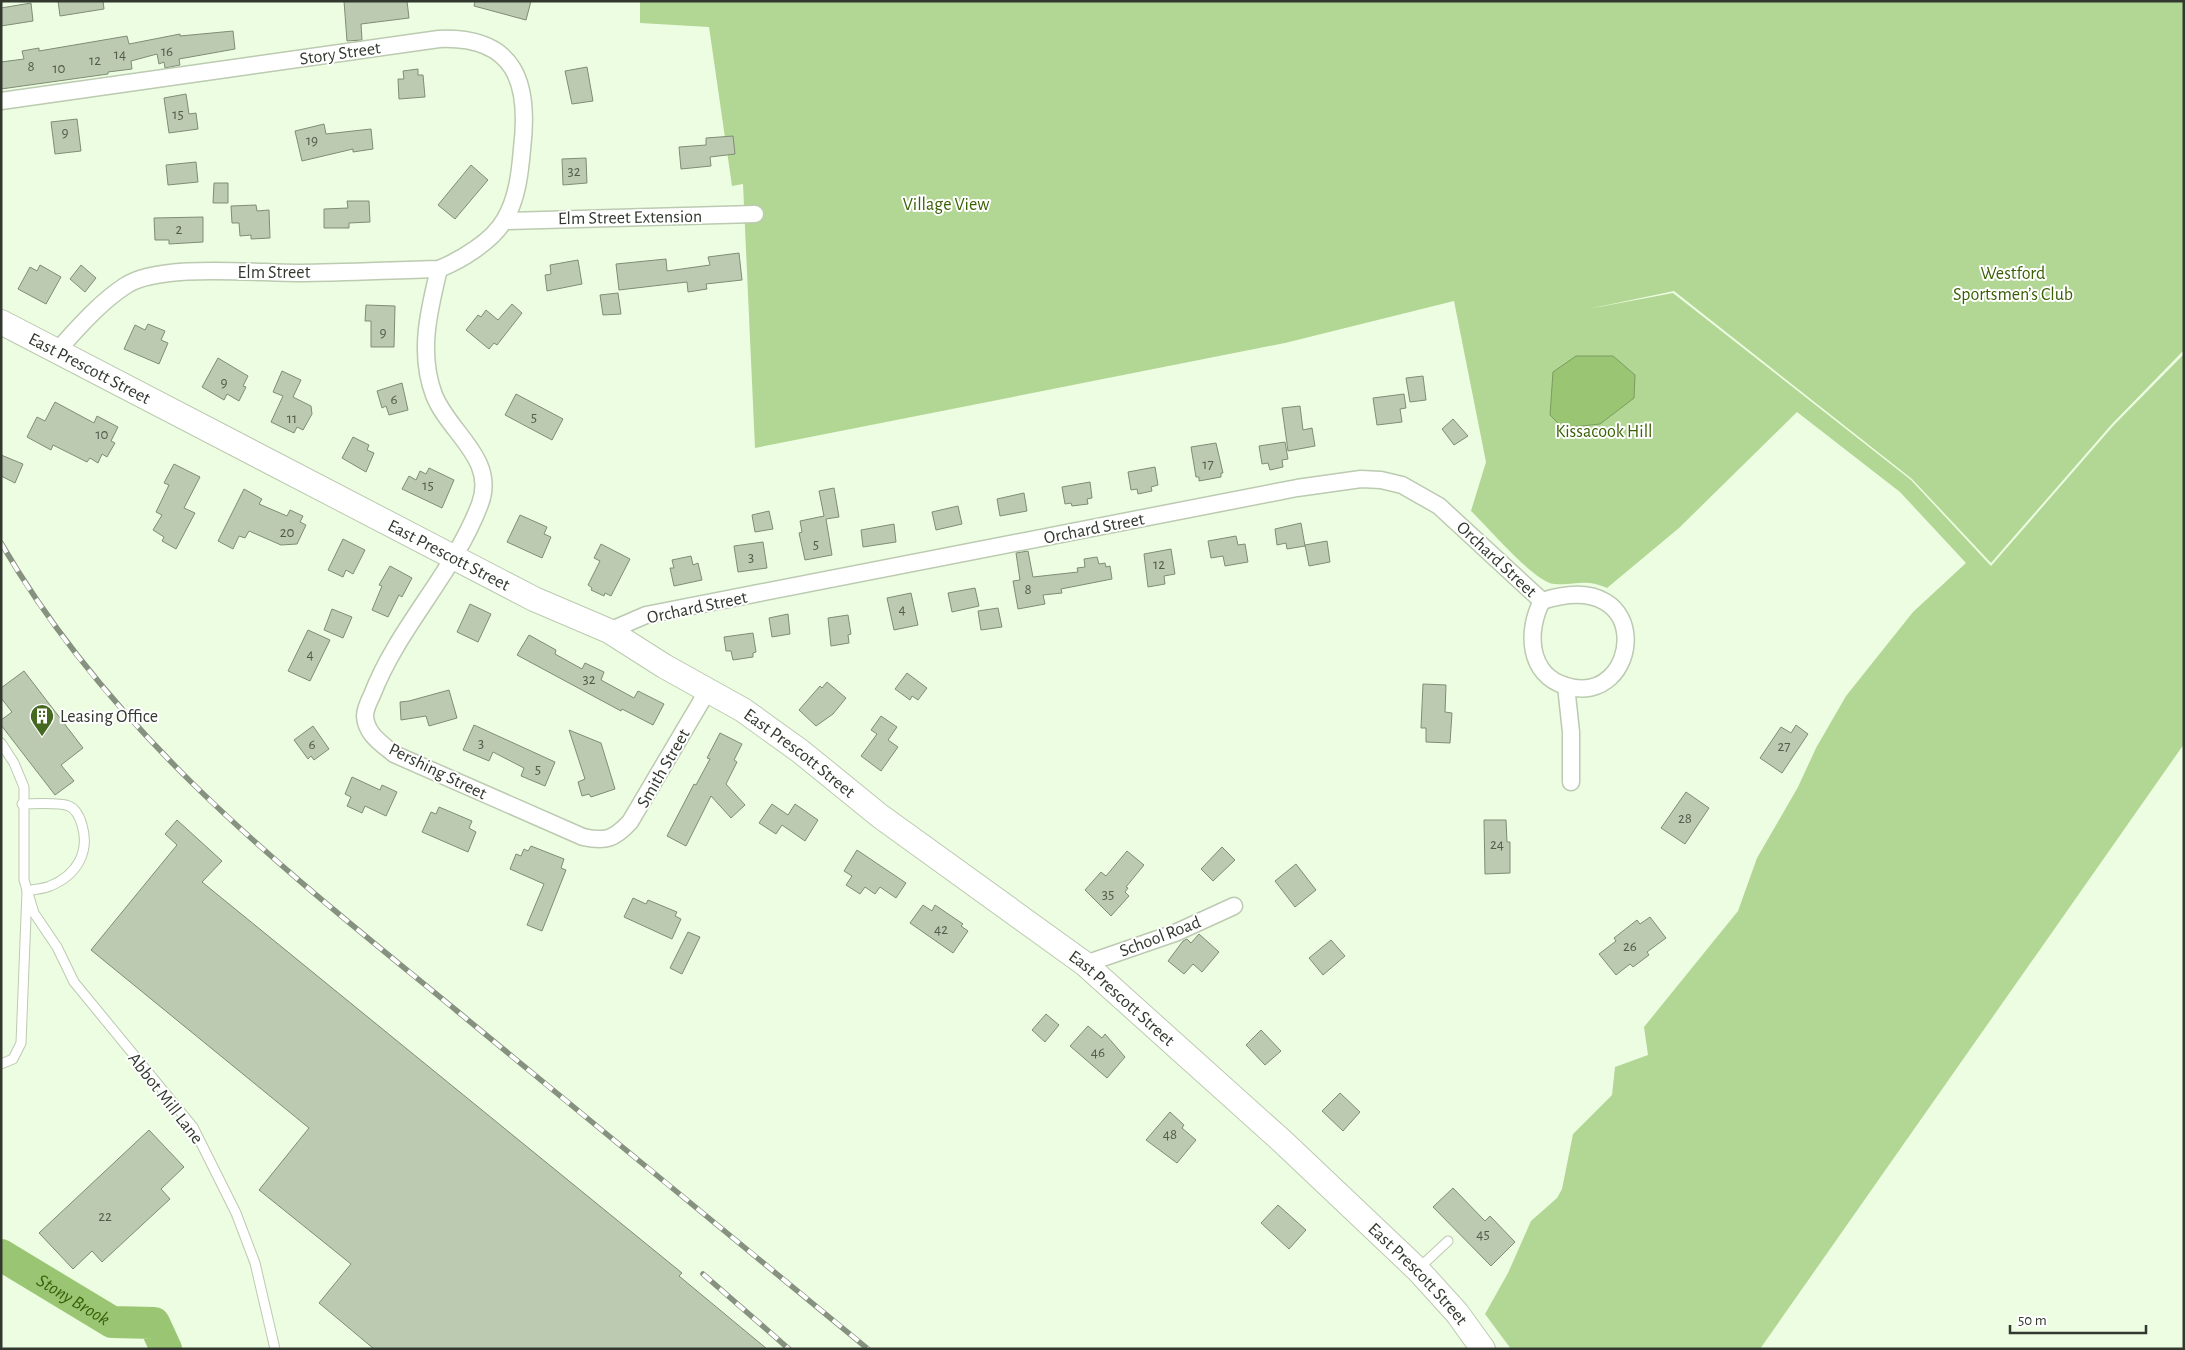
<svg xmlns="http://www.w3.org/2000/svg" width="2185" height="1350" font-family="'Alegreya Sans',sans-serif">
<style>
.green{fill:#b2d794}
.water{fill:#9ac674;stroke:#7b9b5f}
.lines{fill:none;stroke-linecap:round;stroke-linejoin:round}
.river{stroke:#9ac674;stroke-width:32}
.building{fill:#bbcab0;stroke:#808d75}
.lane-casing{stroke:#bbcab0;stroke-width:11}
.street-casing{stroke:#bbcab0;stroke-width:19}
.secondary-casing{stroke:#bbcab0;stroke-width:26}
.lane{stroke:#fff;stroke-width:9}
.street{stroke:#fff;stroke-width:16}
.secondary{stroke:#fff;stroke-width:24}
.rail-casing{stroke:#879180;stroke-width:5.5}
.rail{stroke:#fff;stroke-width:4;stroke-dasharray:11;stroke-linecap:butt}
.labels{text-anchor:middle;stroke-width:4;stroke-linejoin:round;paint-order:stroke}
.number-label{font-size:15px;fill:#545c4e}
.street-label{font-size:18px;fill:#32382e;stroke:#fff}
.park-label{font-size:18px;fill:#395f03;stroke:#fff}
.poi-label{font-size:18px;fill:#32382e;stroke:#fff;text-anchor:start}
.water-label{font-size:19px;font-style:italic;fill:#3a6107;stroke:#fff}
</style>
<rect width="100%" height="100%" fill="#edfde2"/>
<!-- green -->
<path class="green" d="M640,1h1544v349l-72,74 -121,139 -79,-84 -238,-188 -86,18 85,-16 238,187 80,86 122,-140 71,-72v390l-424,605h-249l-26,-35 23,-41 23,-52 26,-23 5,-9 11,-55 39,-39 3,-28 33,-12 -4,-28 94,-116 19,-53 41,-71 18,-39 30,-52 67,-84 53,-49 -66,-71 -103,-80 -118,116 -72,60c-24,-10 -31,-2 -53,-4 -19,-1 -67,-58 -83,-73l15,-49 -32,-161 -169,42 -530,105 -12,-264 -11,2 -23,-159 -69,-4z"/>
<!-- water -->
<path class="water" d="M1576,356h37l22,19 -1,23 -34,26 -37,4 -13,-13 3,-43z"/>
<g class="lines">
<!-- river -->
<path class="river" id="s1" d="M1,1255l111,67 42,1 12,26"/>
</g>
<!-- building -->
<g class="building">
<path d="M58,1h45l1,8 -44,7z"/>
<path d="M344,1h63l2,17 -48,6 1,16 -15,1z"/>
<path d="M475,1h56l-5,19 -52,-14z"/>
<path d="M31,3l2,18 -32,5v-18z"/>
<path d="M233,31l2,18 -56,10 1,6 -15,3 -1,-6 -5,2 -2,-10 -26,7 1,8 -24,3v2l-107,15v-27l23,-3 -2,-8 17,-3v3l88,-15 2,8 51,-10v2z"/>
<path d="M587,67l6,34 -21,3 -7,-33z"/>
<path d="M418,69v6h5l2,22 -26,2 -1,-20h6l-1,-8z"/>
<path d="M186,94l3,20 7,-1 2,16 -29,4 -5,-35z"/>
<path d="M77,119l4,32 -26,3 -4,-32z"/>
<path d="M324,124l2,10 45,-5 2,20 -20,3v-3l-51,12 -7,-30z"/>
<path d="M733,136l2,18 -25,3 1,9 -30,3 -2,-22 27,-2v-7z"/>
<path d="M586,158l1,25 -24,2 -1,-26z"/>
<path d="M196,162l2,20 -30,3 -2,-20z"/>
<path d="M471,165l17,15 -33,39 -17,-14z"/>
<path d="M214,183h14v20h-15z"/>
<path d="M347,201h22l1,21 -21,1v5h-25v-19l24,-1z"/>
<path d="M256,205l1,6 12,-1 1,28 -19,1v-4l-11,1 -1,-13h-7l-1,-17z"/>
<path d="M203,217v25l-34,2v-4h-14l-1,-22z"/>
<path d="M739,253l3,27 -36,4 1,5 -19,3 -1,-10 -68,8 -3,-26 50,-5 1,12 43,-6 -2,-8z"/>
<path d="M578,260l4,24 -35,7 -2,-16 6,-1 -1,-9z"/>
<path d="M40,265l21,12 -15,27 -28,-15 12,-22 7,4z"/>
<path d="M81,265l15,13 -11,14 -15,-13z"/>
<path d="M618,293l3,21 -18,1 -3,-20z"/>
<path d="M512,304l10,9 -25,32 -3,-2 -5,6 -23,-19 12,-15 3,2 5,-7 12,10z"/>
<path d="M366,305l29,1 -1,41h-23v-26h-6z"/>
<path d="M148,324l17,7 -4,9 7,3 -9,21 -35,-15 11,-24 10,5z"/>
<path d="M218,358l30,18 -5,10 3,1 -7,14 -12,-7 -3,6 -22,-13z"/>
<path d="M282,371l19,9 -8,17 18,9 1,8 -9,16 -6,-3 -3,6 -23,-11 12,-26 -10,-4z"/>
<path d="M1423,376l3,24 -16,2 -4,-24z"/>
<path d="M402,383l6,27 -19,5 -3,-9 -4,2 -5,-17z"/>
<path d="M516,394l47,25 -11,21 -47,-25z"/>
<path d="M1404,394l2,14 -6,1 2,13 -25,3 -4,-27z"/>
<path d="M55,402l39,21 3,-7 21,11 -7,14 4,2 -8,14 -5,-3 -4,9 -8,-5 -3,4 -34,-17 -2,5 -24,-13 10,-20 8,4z"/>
<path d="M1300,406l3,24 9,-2 3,18 -27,5 -6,-43z"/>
<path d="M1453,419l15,17 -14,9 -12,-16z"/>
<path d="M353,437l16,8 -2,5 7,3 -8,19 -24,-14z"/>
<path d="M1285,442l3,17 -6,1 1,7 -13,3 -2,-7 -6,1 -3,-18z"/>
<path d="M1216,443l7,30h-2v4l-22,4v-4h-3l-5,-30z"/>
<path d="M1,455l22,9 -8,19 -14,-7z"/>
<path d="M174,464l26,13 -16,31 11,5 -19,36 -14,-8 2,-4 -11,-7 9,-15 -6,-3 13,-27 -5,-2z"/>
<path d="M1155,467l3,18 -7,2 1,4 -14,3 -1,-5 -6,1 -3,-18z"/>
<path d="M429,468l25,12 -12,28 -40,-19 7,-13 7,4 4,-9 6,3z"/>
<path d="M1090,482l2,16 -5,1 1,5 -16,2 -1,-3 -6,1 -3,-17z"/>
<path d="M834,488l5,29 -13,2 6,36 -27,5 -6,-27 3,-1 -2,-11 24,-5 -5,-25z"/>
<path d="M244,489l18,10 -3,5 28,12 3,-6 13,6 -3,6 6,3 -9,19 -16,1 -32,-14 -4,7 -6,-2 -6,13 -15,-8z"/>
<path d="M1024,493l3,18 -27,5 -3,-17z"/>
<path d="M958,506l4,18 -26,6 -4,-18z"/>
<path d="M769,511l4,18 -18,3 -3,-17z"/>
<path d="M520,515l27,12 -3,7 7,3 -9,21 -35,-16z"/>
<path d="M1301,523l4,23 -18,3 -1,-6 -9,2 -2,-16z"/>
<path d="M894,524l2,18 -33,5 -2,-17z"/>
<path d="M1236,536l2,9 7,-1 3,18 -23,4 -2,-10 -12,2 -3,-17z"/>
<path d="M343,539l22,11 -12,24 -7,-4 -3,7 -15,-7z"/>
<path d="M1327,541l3,21 -21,4 -4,-21z"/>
<path d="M763,542l4,26 -29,4 -4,-26z"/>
<path d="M601,544l29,15 -19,37 -6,-3 -1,3 -13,-6 1,-2 -4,-3 12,-24 -6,-3z"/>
<path d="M1171,549l4,25 -11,2 1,8 -17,3 -4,-33z"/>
<path d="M1028,551l5,26 45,-5 -1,-4 8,-1 -1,-8 13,-2 2,7 6,-1 1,4 4,-1 2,13 -51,10 1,4 -19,2 2,9 -27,5 -5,-28 7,-1 -4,-27z"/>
<path d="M691,556l2,9 5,-2 4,17 -28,6 -4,-18h4l-2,-8z"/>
<path d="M390,566l22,12 -10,19 -3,-2 -11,22 -16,-7 10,-24 -3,-1z"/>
<path d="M975,588l4,18 -27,6 -4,-19z"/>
<path d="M911,593l7,32 -24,5 -7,-32z"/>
<path d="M470,604l21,10 -13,28 -21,-10z"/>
<path d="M998,608l4,19 -21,3 -3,-19z"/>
<path d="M332,609l20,8 -9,21 -19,-8z"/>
<path d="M788,614l2,20 -18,3 -3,-19z"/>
<path d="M848,615l3,19 -3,1 1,8 -18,3 -3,-28z"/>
<path d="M308,630l22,10 -20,41 -22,-10z"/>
<path d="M753,633l3,19 -3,1v4l-20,3 -2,-9h-5l-2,-14z"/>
<path d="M529,635l27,15 -1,4 27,15 3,-6 19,9 -3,8 33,18 4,-7 26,13 -11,21 -31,-16 -1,2 -104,-56z"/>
<path d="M24,671l59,77 -22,17 13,16 -19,14 -54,-70v-5l11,-8 -11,-14v-10z"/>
<path d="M907,673l20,15 -9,12 -6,-4 -2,4 -15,-11z"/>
<path d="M827,682l19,16 -13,16 -17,12 -17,-16 21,-24 2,2z"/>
<path d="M1423,684l23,1 -1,27 7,1 -2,30 -24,-1v-14h-5z"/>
<path d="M449,690l8,28 -28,8 -3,-10 -25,4 -1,-18 9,-1z"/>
<path d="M881,716l16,11 -9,13 10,7 -17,24 -20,-15 16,-22 -6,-4z"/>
<path d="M474,725l81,37 -10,24 -24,-10 3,-8 -31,-16 -4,9 -26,-11z"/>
<path d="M1796,725l12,9 -26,39 -22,-15 21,-31 10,6z"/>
<path d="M313,726l16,23 -15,11 -3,-4 -3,3 -14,-19z"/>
<path d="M569,730l32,13 14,46 -24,8 -2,-3 -7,2 -4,-14 7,-3z"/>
<path d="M720,733l22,11 -8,16 3,2 -11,22 19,21 -14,13 -20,-22 -25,50 -19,-10 27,-52 2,1 14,-26 -3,-1z"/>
<path d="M352,777l28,13 2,-5 15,7 -11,24 -21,-10 -3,7 -15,-7 4,-9 -6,-3z"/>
<path d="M1686,792l23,16 -24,36 -24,-16z"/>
<path d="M772,804l16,11 7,-11 23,16 -13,21 -23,-16 -6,9 -17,-11z"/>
<path d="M439,807l33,14 -3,7 7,4 -8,20 -46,-20 9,-20 5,2z"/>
<path d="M177,820l45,41 -20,21 480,391 -3,3 88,73h-393l-55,-46 32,-39 -92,-74 50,-62 -218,-178 86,-105 -12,-11z"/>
<path d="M1484,820h22l1,22h3v31l-25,1z"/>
<path d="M531,846l33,13 -3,9 5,2 -24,61 -15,-6 17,-41 -34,-15 6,-15 5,2 3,-7 4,2z"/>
<path d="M1222,847l13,13 -22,21 -12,-12z"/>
<path d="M857,850l49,33 -10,15 -16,-11 -5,7 -10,-7 -5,7 -14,-9 6,-9 -8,-5z"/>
<path d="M1127,851l17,14 -18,22 2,1 -3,4 4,4 -18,20 -26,-26 16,-18 5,4z"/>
<path d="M1296,864l20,26 -21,17 -20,-26z"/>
<path d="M633,898l13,6 2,-4 29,12 -2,4 6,3 -9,20 -48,-22z"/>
<path d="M923,905l9,6 3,-6 28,19 -2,2 7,5 -15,22 -43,-30z"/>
<path d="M1650,917l16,21 -19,14 2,3 -16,12 -3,-3 -14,11 -17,-21 17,-13 -2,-3 23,-18 3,4z"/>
<path d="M688,932l12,5 -18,37 -12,-6z"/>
<path d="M1199,934l20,18 -17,20 -9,-8 -9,10 -16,-13 15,-20 4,-2 4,4z"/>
<path d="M1331,940l14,16 -22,19 -14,-17z"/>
<path d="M1046,1014l13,11 -14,17 -13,-12z"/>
<path d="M1088,1026l14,12 3,-4 20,23 -18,21 -37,-32z"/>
<path d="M1261,1030l20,21 -16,14 -19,-20z"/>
<path d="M1340,1093l20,19 -17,19 -21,-20z"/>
<path d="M1170,1112l14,13 -2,3 14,12 -19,23 -31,-23z"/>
<path d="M149,1130l35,37 -23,22 9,10 -68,63 -10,-11 -19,18 -34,-36z"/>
<path d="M1453,1188l32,33 5,-5 25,26 -24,24 -58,-59z"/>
<path d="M1278,1205l28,25 -17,19 -28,-26z"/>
</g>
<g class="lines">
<!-- lane casing -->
<g class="lane-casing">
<g id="lane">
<path d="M1,743l13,20 10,24v93l10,33 23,34 17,35 119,145 43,86 19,50 20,86"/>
<path d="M1,1064l12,-5 8,-16 6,-152c7,-2 17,-2 23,-5 27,-11 40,-34 32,-61 -2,-7 -6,-16 -13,-19 -10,-4 -35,-2 -47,-2"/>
<path d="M1419,1268l29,-27"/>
</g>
</g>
<!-- street casing -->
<g class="street-casing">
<g id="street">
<path d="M1,101l438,-62c77,-3 91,44 83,110 -2,24 -5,50 -17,70 -12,22 -44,41 -66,50 -47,1 -94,4 -141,4 -44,0 -139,-10 -173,13 -26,17 -48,43 -69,66"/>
<path d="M505,221l250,-7"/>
<path d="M439,269c-10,41 -21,84 -5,126 15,38 63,64 46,109 -26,69 -82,123 -108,191 -3,6 -7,15 -7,21 1,18 16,27 29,38l189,83c23,5 31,2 47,-15l78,-132"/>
<path d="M1542,601c-16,30 -14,74 24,85"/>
<path d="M609,631l37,-16 651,-127 64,-9 20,1 21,5 37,21 103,95c116,-37 99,108 24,85l5,46v50"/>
<path d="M1085,964l90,-31 59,-27"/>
</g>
</g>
<!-- secondary casing -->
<g class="secondary-casing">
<g id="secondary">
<path id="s2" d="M1,322l533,277 75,32 55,35 79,44 57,41 80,65 205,148 198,178 135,128 39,43 26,36"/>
</g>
</g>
<!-- lane -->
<use href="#lane" class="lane"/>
<!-- street -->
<use href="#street" class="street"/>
<!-- secondary -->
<use href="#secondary" class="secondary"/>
<!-- rail casing -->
<g class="rail-casing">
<g id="rail">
<path d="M1,543c113,195 285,328 456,468 137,113 274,225 411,338"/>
<path d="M703,1274l86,75"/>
</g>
</g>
<!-- rail -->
<use href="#rail" class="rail"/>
</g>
<!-- icons -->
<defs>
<g id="building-pin" transform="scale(1.25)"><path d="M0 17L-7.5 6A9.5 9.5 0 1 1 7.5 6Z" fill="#466921" stroke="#fff"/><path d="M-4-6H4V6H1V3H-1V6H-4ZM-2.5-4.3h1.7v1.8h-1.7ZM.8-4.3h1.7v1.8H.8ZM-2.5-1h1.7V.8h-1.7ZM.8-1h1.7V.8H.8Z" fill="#fff"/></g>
</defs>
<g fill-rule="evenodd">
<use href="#building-pin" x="42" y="716"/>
</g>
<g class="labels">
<!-- number labels -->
<g class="number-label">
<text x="167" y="56">16</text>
<text x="120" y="59">14</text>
<text x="95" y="65">12</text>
<text x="31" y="71">8</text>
<text x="59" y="73">10</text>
<text x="178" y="119">15</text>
<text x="65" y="137">9</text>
<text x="312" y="145">19</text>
<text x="574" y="176">32</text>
<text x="179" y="234">2</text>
<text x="383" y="337">9</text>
<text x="224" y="387">9</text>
<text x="394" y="404">6</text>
<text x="534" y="422">5</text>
<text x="292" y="423">11</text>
<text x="102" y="439">10</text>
<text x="1208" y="469">17</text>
<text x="428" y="490">15</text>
<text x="287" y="537">20</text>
<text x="816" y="549">5</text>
<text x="751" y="562">3</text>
<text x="1159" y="569">12</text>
<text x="1028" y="594">8</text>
<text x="902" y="614">4</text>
<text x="310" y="659">4</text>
<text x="589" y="684">32</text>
<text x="481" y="748">3</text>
<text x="312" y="749">6</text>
<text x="1784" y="751">27</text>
<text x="538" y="774">5</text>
<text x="1685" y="823">28</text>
<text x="1497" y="849">24</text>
<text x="1108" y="899">35</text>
<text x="941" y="934">42</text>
<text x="1630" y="951">26</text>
<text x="1098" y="1057">46</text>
<text x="1170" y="1139">48</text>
<text x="105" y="1221">22</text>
<text x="1483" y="1239">45</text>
</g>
<!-- street labels -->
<g class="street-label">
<text transform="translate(340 53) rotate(-8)" y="6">Story Street</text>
<text transform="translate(630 217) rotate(-1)" y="6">Elm Street Extension</text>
<text x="274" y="278">Elm Street</text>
<text dy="6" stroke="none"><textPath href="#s2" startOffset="100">East Prescott Street</textPath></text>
<text transform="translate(1094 528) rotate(-11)" y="6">Orchard Street</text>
<text dy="6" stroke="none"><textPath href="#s2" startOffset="505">East Prescott Street</textPath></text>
<text transform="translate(1497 559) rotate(43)" y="6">Orchard Street</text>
<text transform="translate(697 607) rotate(-12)" y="6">Orchard Street</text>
<text dy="6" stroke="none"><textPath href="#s2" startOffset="909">East Prescott Street</textPath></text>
<text transform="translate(663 768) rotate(-60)" y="6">Smith Street</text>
<text transform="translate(438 771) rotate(26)" y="6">Pershing Street</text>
<text transform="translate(1160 936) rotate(-21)" y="6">School Road</text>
<text dy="6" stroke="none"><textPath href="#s2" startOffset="1314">East Prescott Street</textPath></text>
<text transform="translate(166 1098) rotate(52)" y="6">Abbot Mill Lane</text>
<text dy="6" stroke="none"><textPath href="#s2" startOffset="1719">East Prescott Street</textPath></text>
</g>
<!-- park labels -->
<g class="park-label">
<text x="946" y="210">Village View</text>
<text x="2013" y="279">Westford<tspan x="2013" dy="21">Sportsmen’s Club</tspan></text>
<text x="1604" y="437">Kissacook Hill</text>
</g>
<!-- poi labels -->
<g class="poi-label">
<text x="60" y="722">Leasing Office</text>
</g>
<!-- water labels -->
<g class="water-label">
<text dy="7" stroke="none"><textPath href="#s1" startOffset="85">Stony Brook</textPath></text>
</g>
</g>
<!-- border -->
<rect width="2185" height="1350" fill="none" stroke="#32382e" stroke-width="5"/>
<!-- scale -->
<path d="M2010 1325v8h136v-8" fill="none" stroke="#32382e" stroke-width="2.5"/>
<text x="2018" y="1325" font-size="15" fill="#32382e" stroke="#ffffff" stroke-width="4" paint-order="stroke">50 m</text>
</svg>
